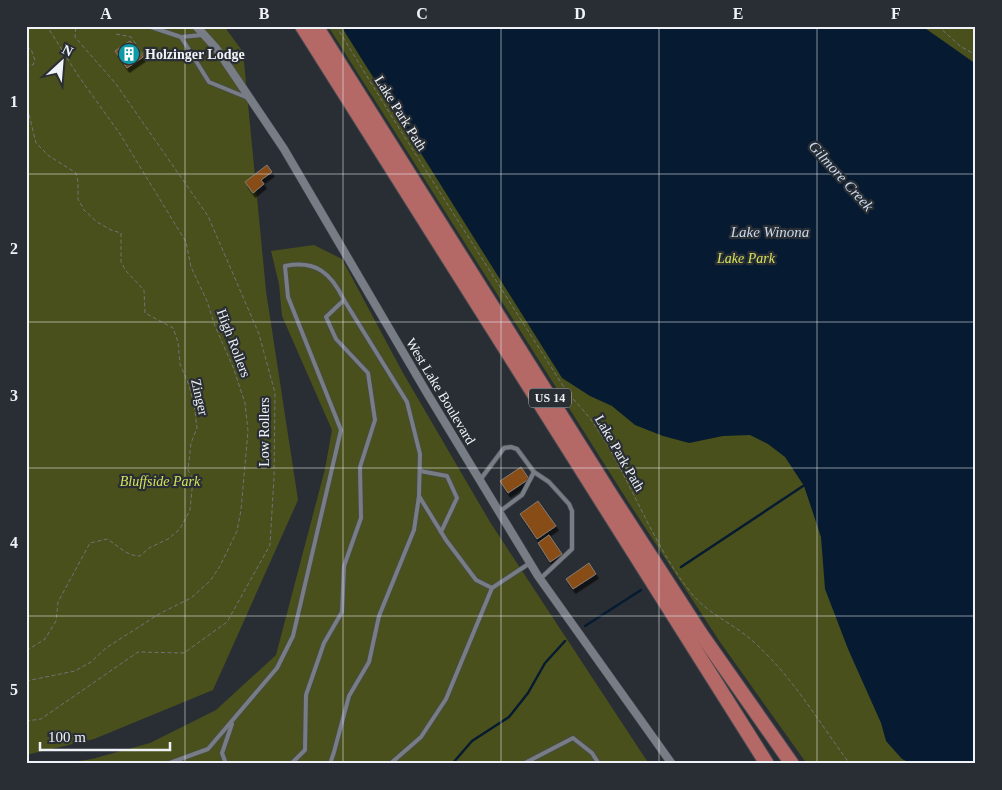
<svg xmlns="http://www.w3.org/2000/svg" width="1002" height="790" font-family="'Times New Roman',serif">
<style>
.green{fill:#4a501b}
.water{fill:#061b31}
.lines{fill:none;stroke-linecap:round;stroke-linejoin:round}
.stream{stroke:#061b31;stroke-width:2.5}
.building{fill:#884d14;stroke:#837b75;filter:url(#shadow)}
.service-casing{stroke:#474b50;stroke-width:5.5}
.minor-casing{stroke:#474b50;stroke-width:9}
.trunk-casing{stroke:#474b50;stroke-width:16}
.path{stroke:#6f7379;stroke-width:1;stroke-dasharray:4 2.5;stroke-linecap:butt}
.service{stroke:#787d85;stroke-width:4}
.minor{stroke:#787d85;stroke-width:8}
.trunk{stroke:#b46966;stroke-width:14}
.grid{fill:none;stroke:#eff2f6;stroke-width:1;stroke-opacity:0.55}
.labels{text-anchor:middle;stroke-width:4.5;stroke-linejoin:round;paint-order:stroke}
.shield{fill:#292e34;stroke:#b4b7bc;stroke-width:1}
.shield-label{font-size:12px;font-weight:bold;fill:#eff2f6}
.poi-label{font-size:14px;font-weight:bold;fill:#eff2f6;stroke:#292e34;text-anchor:start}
.street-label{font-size:14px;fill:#eff2f6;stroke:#292e34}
.park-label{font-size:14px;font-style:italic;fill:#d5e45b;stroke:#292e34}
.water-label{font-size:15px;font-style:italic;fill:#c9d9ed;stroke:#292e34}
.neatline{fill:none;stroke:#eff2f6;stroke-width:2}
.grid-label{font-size:16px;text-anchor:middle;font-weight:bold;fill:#eff2f6}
</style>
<defs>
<filter id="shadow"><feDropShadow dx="2.5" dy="4.5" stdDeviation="0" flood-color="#0009"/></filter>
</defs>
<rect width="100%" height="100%" fill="#292e34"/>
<!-- green -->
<g class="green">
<path d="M26,26h198l19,26 23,239 32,209 -85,190 -119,49 -68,16z"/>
<path d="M328,26h648v738h-169l-87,-122 -93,-142z"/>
<path d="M314,245l28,14 61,114 87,149 159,242h-589l32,-5 58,-16 66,-33 60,-55 49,-186 7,-39 -50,-114 -3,-32 -8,-33z"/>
</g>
<!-- water -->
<path class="water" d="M341,26h581l54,38v698l-5,2h-59l-10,-5 -16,-18 -5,-18 -33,-74 -23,-60 -4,-52 -17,-51 -19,-29 -17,-13 -18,-9 -27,1 -34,7 -26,-7 -28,-11 -23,-19 -22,-10 -28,-18z"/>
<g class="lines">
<!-- stream -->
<g class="stream">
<path d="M681,567l122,-81"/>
<path d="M585,626l56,-36"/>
<path d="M452,764l20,-23 37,-24 19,-24 17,-30 20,-22"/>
</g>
</g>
<!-- building -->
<g class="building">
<path d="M130,41l13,16 -16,11 -12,-17z"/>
<path d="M267,165l5,7 -11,8 3,4 -11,9 -8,-11z"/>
<path d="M521,467l8,12 -21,14 -8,-12z"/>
<path d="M538,501l18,25 -19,13 -17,-25z"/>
<path d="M549,535l13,19 -12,8 -12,-19z"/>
<path d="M589,563l7,11 -23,15 -7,-10z"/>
</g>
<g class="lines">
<!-- service casing -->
<g class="service-casing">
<g id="service">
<path d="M148,26l33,11 21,-2"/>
<path d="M181,37l28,45 39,16"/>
<path d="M420,471l27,5 10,22 -16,34"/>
<path d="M480,480l24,-32 7,-1 6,2 17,23 15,10 20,22 3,7v38l-32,30"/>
<path d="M499,512l23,-17 12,-23"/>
<path d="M167,764l41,-15 69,-81 16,-32 48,-206 -53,-133 -3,-31c31,-6 46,7 59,34l63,102 13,52 -1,42 27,44 30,40 16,8"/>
<path d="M226,764l-4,-11 10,-29"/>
<path d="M291,764l14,-14 1,-55 18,-52 18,-31 2,-46 17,-48 -1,-51 15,-47 -7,-47 -32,-34 -10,-22 18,-17"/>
<path d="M330,764l4,-12 15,-56 20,-34 10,-46 35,-86 5,-34"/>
<path d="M390,764l31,-27 25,-38 46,-111 38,-25"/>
<path d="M523,764l50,-26 19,15 7,11"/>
</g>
</g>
<!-- minor casing -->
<g class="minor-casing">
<path id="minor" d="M196,26l20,22 68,101 143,244 111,183 134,188"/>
</g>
<!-- trunk casing -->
<g class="trunk-casing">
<g id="trunk">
<path d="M302,26l465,738"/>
<path d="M316,26l295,469 90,139 91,130"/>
</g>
</g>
<!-- path -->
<g class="path">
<path d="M336,26l61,99 170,267c10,12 21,22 29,35 36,54 55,116 96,167 18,22 45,31 65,51 37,34 63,79 93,119"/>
<path d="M883,26l4,3"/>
<path d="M938,26l22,20 16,9"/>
<path d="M116,34l15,3 15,22"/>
<path d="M26,48l5,1 4,11 -2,5h-3l-4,-3"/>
<path d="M26,102l10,41 13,13 27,17 2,9v17l6,11 13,12 14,8 10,3v29l5,9 18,19 1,23 28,15 5,14 2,22 9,21 5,19 3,24 -6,15 -3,27 5,9 -3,31 -10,19 -12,10 -19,9 -9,8c-14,0 -21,-10 -33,-17l-17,4 -32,59 -2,19 -11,18 -19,12"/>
<path d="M26,681l49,-10 16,-9 15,-14 53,-34 32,-16 19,-17 10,-15 17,-35 4,-21 7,-79 -3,-28 -12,-36 -18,-41 -8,-25 -16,-34 -5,-25 -66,-108 -43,-60 -30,-48"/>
<path d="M26,721l15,-2 97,-67 46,1 43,-31 43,-77 4,-68 1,-84 -16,-59 -51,-118 -92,-132 -41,-47 1,-11"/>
</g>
<!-- service -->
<use href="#service" class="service"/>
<!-- minor -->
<use href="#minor" class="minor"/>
<!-- trunk -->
<use href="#trunk" class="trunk"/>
</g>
<!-- grid -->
<path class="grid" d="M185,26v738M343,26v738M501,26v738M659,26v738M817,26v738M26,174h950M26,322h950M26,468h950M26,616h950"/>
<!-- icons -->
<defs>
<g id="building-disc" transform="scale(1.125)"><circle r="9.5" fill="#0f9aa8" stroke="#292e34"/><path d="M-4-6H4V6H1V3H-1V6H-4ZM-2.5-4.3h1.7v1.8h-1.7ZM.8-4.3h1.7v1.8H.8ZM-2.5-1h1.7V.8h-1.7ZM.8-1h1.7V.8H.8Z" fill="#fff"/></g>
</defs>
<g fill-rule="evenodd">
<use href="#building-disc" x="129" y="54"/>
</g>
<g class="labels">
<!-- shield labels -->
<rect class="shield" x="529" y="388.5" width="42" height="19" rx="4"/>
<g class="shield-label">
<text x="550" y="402">US 14</text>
</g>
<!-- poi labels -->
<g class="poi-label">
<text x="145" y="59">Holzinger Lodge</text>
</g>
<!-- street labels -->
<g class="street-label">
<text transform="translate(401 113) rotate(58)" y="5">Lake Park Path</text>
<text transform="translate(234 343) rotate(69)" y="5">High Rollers</text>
<text transform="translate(441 391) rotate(59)" y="5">West Lake Boulevard</text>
<text transform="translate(200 397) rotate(77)" y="5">Zinger</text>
<text transform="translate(264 432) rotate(-90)" y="5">Low Rollers</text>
<text transform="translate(620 453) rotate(60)" y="5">Lake Park Path</text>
</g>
<!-- park labels -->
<g class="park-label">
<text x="746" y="263">Lake Park</text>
<text x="160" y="486">Bluffside Park</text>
</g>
<!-- water labels -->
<g class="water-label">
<text transform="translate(841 176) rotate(48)" y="5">Gilmore Creek</text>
<text x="770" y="237">Lake Winona</text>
</g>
</g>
<!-- border -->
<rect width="1002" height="790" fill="none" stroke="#292e34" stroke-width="55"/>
<!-- north arrow -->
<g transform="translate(62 62) rotate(26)" stroke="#292e34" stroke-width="4" paint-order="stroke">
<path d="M0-4L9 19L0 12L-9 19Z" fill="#eff2f6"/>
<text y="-8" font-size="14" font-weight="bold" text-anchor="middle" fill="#eff2f6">N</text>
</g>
<!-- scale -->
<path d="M40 742v8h130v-8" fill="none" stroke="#eff2f6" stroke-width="2.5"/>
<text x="48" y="742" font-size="15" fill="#eff2f6" stroke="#292e34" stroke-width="4" paint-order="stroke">100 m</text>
<rect x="28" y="28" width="946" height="734" class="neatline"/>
<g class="grid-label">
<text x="106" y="19">A</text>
<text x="264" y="19">B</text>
<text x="422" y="19">C</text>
<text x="580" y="19">D</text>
<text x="738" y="19">E</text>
<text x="896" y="19">F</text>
<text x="14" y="107">1</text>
<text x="14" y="254">2</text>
<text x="14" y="401">3</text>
<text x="14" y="548">4</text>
<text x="14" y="695">5</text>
</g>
</svg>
